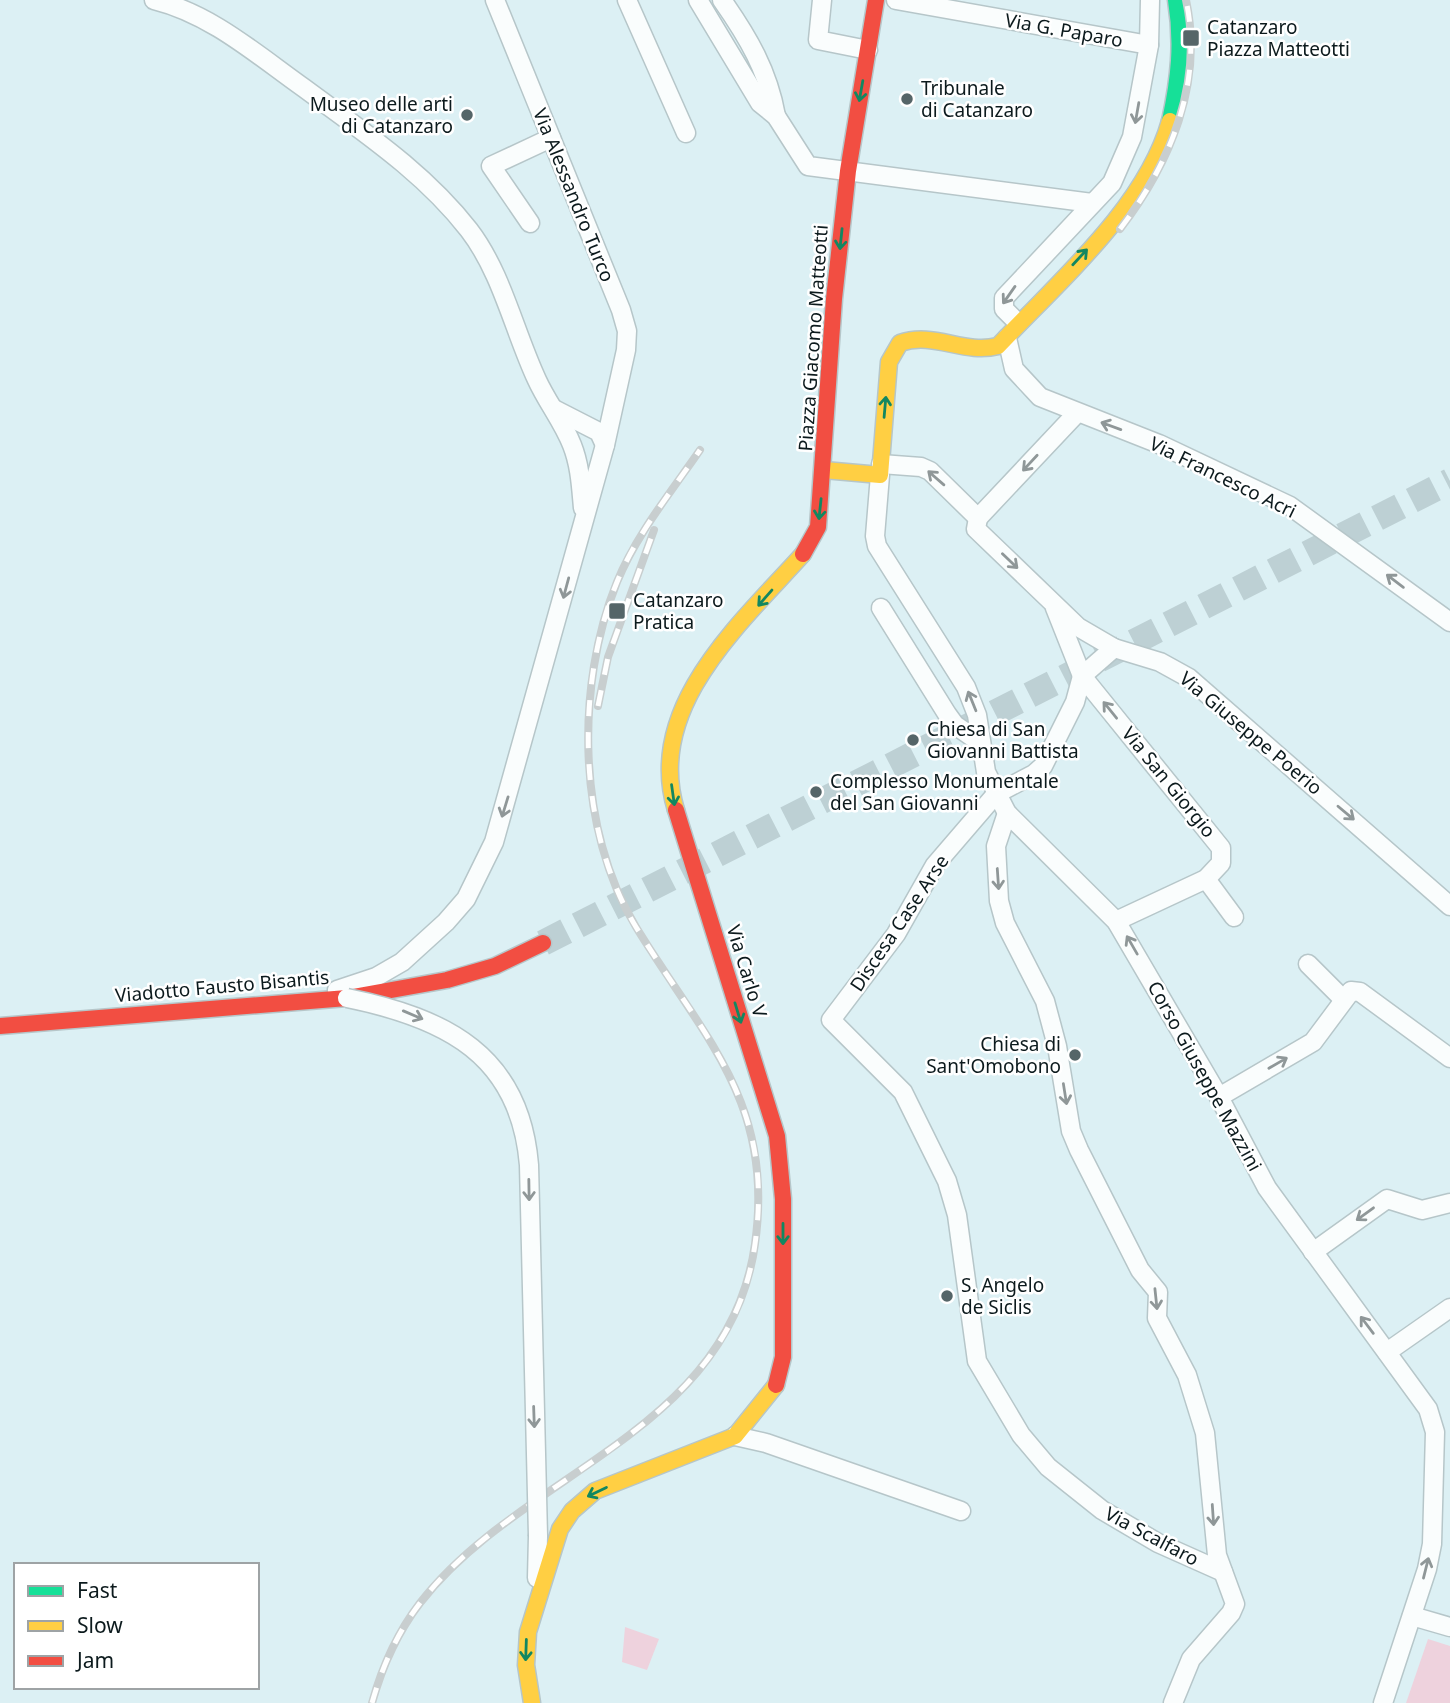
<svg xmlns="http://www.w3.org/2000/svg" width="1450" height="1703" font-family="'Noto Sans',sans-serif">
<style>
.green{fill:#eed2dd}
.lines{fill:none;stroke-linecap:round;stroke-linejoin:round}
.secondary-tunnel{stroke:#bdd0d4;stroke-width:26;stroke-dasharray:26 13;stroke-linecap:butt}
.street-casing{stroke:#b6c6c9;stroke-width:21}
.fast-casing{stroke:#b6c6c9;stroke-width:19}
.slow-casing{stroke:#b6c6c9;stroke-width:19}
.jam-casing{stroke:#b6c6c9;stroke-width:19}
.street{stroke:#fafdfd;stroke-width:18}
.fast{stroke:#16e098;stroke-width:16}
.slow{stroke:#ffcf43;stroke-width:16}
.jam{stroke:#f24e42;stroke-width:16}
.rail-casing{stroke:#c8cecf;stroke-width:8}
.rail{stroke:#fff;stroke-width:5;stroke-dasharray:16;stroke-linecap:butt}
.street-bridge-casing{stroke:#b6c6c9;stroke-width:21;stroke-linecap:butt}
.street-bridge{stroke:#fafdfd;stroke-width:18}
.oneway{stroke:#128761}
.oneway2{stroke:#8f9798}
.poi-dot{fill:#556568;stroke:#fff;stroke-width:2.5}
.labels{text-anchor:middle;stroke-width:5;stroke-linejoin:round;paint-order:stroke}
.poi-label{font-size:19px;fill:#0c1a1d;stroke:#fff;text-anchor:start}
.street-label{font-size:19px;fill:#0c1a1d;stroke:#fff}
</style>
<rect width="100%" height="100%" fill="#dcf0f4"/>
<!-- green -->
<g class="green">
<path d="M625,1627l34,12 -12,31 -25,-8z"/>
<path d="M1428,1639l22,7v57h-44z"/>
</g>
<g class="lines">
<!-- secondary-tunnel -->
<path class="secondary-tunnel" d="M543,943l907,-462"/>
<!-- street casing -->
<g class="street-casing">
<g id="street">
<path d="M154,0c57,14 102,54 150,88 58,43 120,84 165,142 33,43 45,101 68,150 10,22 26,42 35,65 8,20 9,41 11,63"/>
<path d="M627,0l59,133"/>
<path d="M698,0l62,103 16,13 32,50 284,37"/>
<path d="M722,0c26,37 46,71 54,116"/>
<path d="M822,0l-4,40 50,10"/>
<path d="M896,0l253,45"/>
<path d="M530,223l-39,-57 60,-28"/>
<path d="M1018,323l-14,-14v-11l108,-115 20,-46 17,-92 1,-45"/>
<path d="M1007,338l7,31 26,28 119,47 131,62 160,116"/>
<path d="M554,409l45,23 6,13"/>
<path d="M881,464l40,3 9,4 48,47"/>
<path d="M880,475l-5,61 2,10 89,141 11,28 9,57 21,41 109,108 103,176 48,91 161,221 7,23 -3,112 -5,25 -44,134"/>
<path d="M978,518l-2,11 102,98 36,21 46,14 29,16 261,228"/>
<path d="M978,518l98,-104"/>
<path d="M881,608l66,106 8,11 26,18"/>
<path d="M1055,608l27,68 139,172v15l-15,16 -90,42"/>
<path d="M1114,648l-32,28 -7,26 -32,64 -9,8 -38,20 -61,71 -39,69 -65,86 72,72 44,89 10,34 20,146 44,74 27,32 54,43 56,33 65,29"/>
<path d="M1007,813l-11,33 3,55 6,22 40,78 12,45 14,85 8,19 61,120 18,22 -1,26 30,57 18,58 12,122 18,49 -4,9 -40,46 -18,44"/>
<path d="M1206,879l28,38"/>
<path d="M1308,964l35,35"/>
<path d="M337,990l39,-13 26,-15 44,-40 20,-23 28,-57 111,-397 21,-95 1,-19 -6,-21 -126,-310"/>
<path d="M1219,1097l94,-55 38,-51 9,1 90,66"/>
<path d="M1313,1252l74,-53 35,11 28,-7"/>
<path d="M1387,1352l63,-44"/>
<path d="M735,1436l31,7 195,68"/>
<path d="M537,1578l1,-42"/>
<path d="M1412,1616l38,11"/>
</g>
</g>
<!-- fast casing -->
<g class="fast-casing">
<path id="fast" d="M1170,121c9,-42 13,-78 6,-121"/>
</g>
<!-- slow casing -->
<g class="slow-casing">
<g id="slow">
<path d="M824,470l56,5 9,-113 11,-19c34,-12 64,12 98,3 60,-64 148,-139 172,-225"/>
<path d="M676,810c-32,-103 66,-188 127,-256"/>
<path d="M532,1703l-6,-38 2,-33 32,-103 12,-18 23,-20 140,-55 41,-51"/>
</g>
</g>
<!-- jam casing -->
<g class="jam-casing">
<g id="jam">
<path d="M803,554l15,-27 16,-228 14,-128 28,-171"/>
<path d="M676,810l101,326 6,63v158l-7,28"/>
<path d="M0,1026l347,-28 100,-18 48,-14 48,-23"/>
</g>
</g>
<!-- street -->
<use href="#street" class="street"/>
<!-- fast -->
<use href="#fast" class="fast"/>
<!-- slow -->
<use href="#slow" class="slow"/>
<!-- jam -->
<use href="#jam" class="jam"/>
<!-- rail casing -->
<g class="rail-casing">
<g id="rail">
<path d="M1120,229c50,-65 84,-146 66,-229"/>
<path d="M598,706l10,-49 46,-127"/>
<path d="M372,1703c10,-36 25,-70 48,-100 102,-132 309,-170 335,-359 20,-141 -51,-206 -119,-317 -59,-97 -61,-241 -19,-345 19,-47 54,-90 83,-132"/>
</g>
</g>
<!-- rail -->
<use href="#rail" class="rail"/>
<!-- street-bridge casing -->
<g class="street-bridge-casing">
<path id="street-bridge" d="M347,998c99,20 173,57 182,167l9,371"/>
</g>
<!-- street-bridge -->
<use href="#street-bridge" class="street-bridge"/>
</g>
<!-- one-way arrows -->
<defs><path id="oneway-shaft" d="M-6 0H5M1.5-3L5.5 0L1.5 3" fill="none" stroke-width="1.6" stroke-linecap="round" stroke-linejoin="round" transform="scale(1.75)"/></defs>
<g class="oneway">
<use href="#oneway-shaft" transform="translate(861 91) rotate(100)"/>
<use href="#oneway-shaft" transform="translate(841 239) rotate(96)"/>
<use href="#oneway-shaft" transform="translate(1080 257) rotate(-47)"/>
<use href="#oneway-shaft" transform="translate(885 407) rotate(-85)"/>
<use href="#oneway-shaft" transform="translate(820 509) rotate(96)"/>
<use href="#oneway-shaft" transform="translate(765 598) rotate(131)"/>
<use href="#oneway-shaft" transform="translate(673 795) rotate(82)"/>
<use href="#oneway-shaft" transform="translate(738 1013) rotate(73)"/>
<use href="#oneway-shaft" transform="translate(783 1234) rotate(90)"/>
<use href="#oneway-shaft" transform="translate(597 1492) rotate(154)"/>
<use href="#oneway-shaft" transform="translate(526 1650) rotate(92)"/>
</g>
<g class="oneway2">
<use href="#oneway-shaft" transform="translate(1137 113) rotate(100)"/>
<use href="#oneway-shaft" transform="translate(1009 295) rotate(125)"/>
<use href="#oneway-shaft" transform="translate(1111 426) rotate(-160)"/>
<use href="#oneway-shaft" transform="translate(1030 463) rotate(133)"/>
<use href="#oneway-shaft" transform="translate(936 478) rotate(-139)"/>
<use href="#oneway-shaft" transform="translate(1010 561) rotate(44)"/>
<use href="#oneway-shaft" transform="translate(1395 581) rotate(-143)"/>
<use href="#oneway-shaft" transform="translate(566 588) rotate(105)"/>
<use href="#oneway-shaft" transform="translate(972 701) rotate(-112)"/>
<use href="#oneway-shaft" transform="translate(1110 710) rotate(-129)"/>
<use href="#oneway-shaft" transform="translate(505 807) rotate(107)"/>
<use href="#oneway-shaft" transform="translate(1346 813) rotate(40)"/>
<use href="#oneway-shaft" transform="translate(998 879) rotate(86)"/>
<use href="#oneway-shaft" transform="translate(1132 945) rotate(-120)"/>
<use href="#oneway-shaft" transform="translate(413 1015) rotate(23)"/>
<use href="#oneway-shaft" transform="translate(1278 1063) rotate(-30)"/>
<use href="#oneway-shaft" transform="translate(1065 1094) rotate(81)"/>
<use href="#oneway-shaft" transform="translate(529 1190) rotate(89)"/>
<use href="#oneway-shaft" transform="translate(1365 1214) rotate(144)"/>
<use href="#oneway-shaft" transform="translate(1156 1299) rotate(84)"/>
<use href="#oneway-shaft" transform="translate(1367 1325) rotate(-127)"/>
<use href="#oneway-shaft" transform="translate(534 1417) rotate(88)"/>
<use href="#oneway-shaft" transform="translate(1213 1515) rotate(86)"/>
<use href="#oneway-shaft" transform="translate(1426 1568) rotate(-76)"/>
</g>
<!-- markers -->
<g class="poi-dot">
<rect x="1182" y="29" width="18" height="18" rx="3.5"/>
<circle cx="907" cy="99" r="7"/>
<circle cx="467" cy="115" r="7"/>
<rect x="608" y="602" width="18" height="18" rx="3.5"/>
<circle cx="913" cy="740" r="7"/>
<circle cx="816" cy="792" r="7"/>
<circle cx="1075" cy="1055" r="7"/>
<circle cx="947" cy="1296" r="7"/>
</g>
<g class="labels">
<!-- poi labels -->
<g class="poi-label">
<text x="1207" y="34">Catanzaro<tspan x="1207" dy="22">Piazza Matteotti</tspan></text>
<text x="921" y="95">Tribunale<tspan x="921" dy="22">di Catanzaro</tspan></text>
<text x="453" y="111" text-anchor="end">Museo delle arti<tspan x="453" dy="22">di Catanzaro</tspan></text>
<text x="633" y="607">Catanzaro<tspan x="633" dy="22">Pratica</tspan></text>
<text x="927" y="736">Chiesa di San<tspan x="927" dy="22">Giovanni Battista</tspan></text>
<text x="830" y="788">Complesso Monumentale<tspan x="830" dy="22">del San Giovanni</tspan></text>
<text x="1061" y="1051" text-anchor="end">Chiesa di<tspan x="1061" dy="22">Sant'Omobono</tspan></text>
<text x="961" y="1292">S. Angelo<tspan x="961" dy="22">de Siclis</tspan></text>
</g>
<!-- street labels -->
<g class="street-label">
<text transform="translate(1064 30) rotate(10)" y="7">Via G. Paparo</text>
<text transform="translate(574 195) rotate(68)" y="7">Via Alessandro Turco</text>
<text transform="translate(813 338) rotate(-86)" y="7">Piazza Giacomo Matteotti</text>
<text transform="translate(1223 477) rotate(26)" y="7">Via Francesco Acri</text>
<text transform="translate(1251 733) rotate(40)" y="7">Via Giuseppe Poerio</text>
<text transform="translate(1169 782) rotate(51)" y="7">Via San Giorgio</text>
<text transform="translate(899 923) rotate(-56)" y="7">Discesa Case Arse</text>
<text transform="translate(747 971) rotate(73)" y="7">Via Carlo V</text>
<text transform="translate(222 986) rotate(-5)" y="7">Viadotto Fausto Bisantis</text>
<text transform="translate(1205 1076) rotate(61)" y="7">Corso Giuseppe Mazzini</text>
<text transform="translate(1152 1536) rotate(28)" y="7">Via Scalfaro</text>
</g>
</g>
<!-- legend -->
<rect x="14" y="1563" width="245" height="126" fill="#ffffff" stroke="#9ea3a5" stroke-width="2"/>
<rect x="28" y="1586" width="35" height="10" fill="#16e098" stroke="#9ea3a5" stroke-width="2"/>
<text x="77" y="1598" font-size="21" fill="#0c1a1d">Fast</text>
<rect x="28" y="1621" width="35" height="10" fill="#ffcf43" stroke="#9ea3a5" stroke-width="2"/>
<text x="77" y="1633" font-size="21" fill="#0c1a1d">Slow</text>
<rect x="28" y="1656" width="35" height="10" fill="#f24e42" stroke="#9ea3a5" stroke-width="2"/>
<text x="77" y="1668" font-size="21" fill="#0c1a1d">Jam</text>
</svg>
